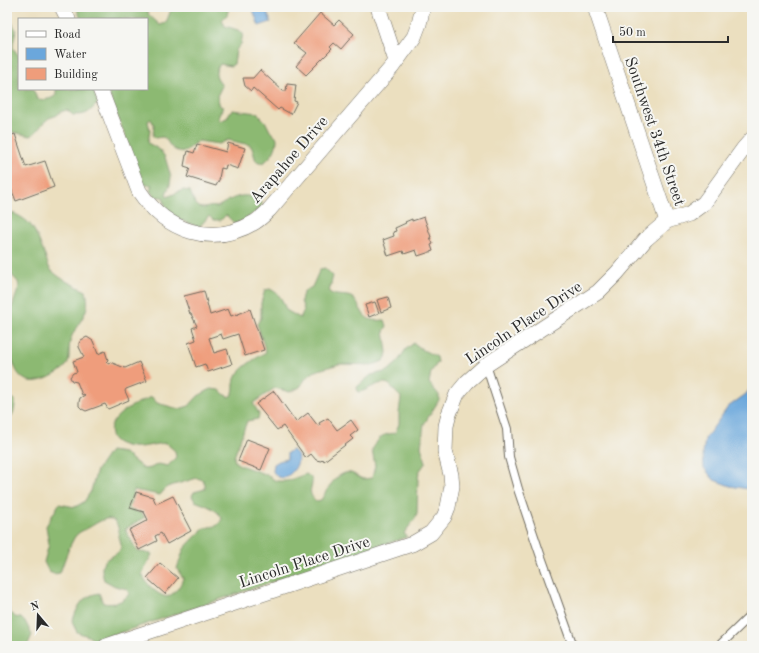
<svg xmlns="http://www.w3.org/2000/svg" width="759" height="653" font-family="'Old Standard TT',serif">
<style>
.forest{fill:#8cb972;stroke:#5c724e;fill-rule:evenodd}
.water{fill:#6ba7dc;stroke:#4b6984}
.building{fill:#ef9d7b}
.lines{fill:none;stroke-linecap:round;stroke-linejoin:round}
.lane-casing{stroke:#6e6a5f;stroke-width:10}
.street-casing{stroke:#6e6a5f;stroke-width:16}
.lane{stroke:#fff;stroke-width:8}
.street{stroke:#fff;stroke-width:15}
.labels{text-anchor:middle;stroke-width:4;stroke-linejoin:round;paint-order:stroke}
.street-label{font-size:16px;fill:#2b2b2b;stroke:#f6f6f2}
</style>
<rect width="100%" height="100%" fill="#f6f6f2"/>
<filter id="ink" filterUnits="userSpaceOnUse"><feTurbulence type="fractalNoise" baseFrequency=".025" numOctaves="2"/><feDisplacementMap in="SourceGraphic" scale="8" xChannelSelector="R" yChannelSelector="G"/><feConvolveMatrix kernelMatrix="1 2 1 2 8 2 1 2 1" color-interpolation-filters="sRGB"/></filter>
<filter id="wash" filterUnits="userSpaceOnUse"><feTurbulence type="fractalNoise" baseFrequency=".012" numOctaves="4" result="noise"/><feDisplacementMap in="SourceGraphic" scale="16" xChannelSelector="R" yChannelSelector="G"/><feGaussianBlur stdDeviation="0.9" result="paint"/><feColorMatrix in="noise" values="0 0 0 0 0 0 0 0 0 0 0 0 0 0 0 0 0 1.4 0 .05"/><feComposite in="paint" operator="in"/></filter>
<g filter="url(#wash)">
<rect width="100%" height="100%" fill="#ebdfbf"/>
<!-- forest -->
<g class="forest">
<path d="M7,7h4c-4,8 1,16 5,23l-3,14v4l6,8v33h14l4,10c7,1 14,1 19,-4v-6h37l5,14c-10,10 -10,12 -25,12l-6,-5 -7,2c-2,4 -6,4 -11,6 -7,5 -11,14 -19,18l-17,-4 -6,1z"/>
<path d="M76,7h74l-3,2 2,6 11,10 6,-2 6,-16h57l-2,8 -5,5 3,6 13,4 5,3 -2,11 -5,6 -2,14 -3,2 -11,-2c-7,9 -4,12 2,22l-5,10 3,10 3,1 -4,8v6l8,-3 3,-6 2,-2 25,3 8,8 5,10 7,7c0,11 -5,19 -14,25l-7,-2 -4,-13 -2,-3 -22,-5 -9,4 -21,-3 -14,11c-18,-1 -14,-14 -22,-15 -2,0 -5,1 -7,1l-2,-2 1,-11 -3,-6 -3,2 2,10 -2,12 12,7 5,7 6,20 -1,8 -4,9 1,3 16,-7 7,1c2,6 6,18 14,17 6,-1 6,-2 13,-1 16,-9 28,-18 45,-4l-1,5 -15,11 -11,5 -9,-9 -5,5h-8l-4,-4 -10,11 -22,-8 -10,-8 -4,-14h-8l-5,-6 2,-6h-8l-37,-96h40v-70h-66z"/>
<path d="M7,211c27,9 28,20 38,45 2,4 3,11 6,14 10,10 23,15 35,21 1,5 2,10 1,15 -1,11 -15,24 -17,36 -2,7 1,19 -4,24 -5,6 -12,9 -18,12 -24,10 -33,-3 -37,-25l-4,-3v-35l3,-2 9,-26 -1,-5 -11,-12z"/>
<path d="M325,268l8,8 -4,16c7,5 14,2 22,5 9,5 10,21 21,23 5,1 9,0 13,0l2,6 -3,5 3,21 -1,5 -3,4 -10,4 -34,-1 -24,7 -9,7 -6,9 -10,5 -15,-4 -22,15 6,11 -1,5 -11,2 -13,36 1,5 5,3 27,10 9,6h11l19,-7c15,8 -4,15 10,27l5,-1c6,-10 16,-30 30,-27 4,1 8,5 12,6 3,0 7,-1 9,-1l3,-12 -3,-16c8,-13 7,-15 23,-17l4,-9v-11l2,-16c-4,-3 -7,-7 -10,-11 -9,-9 -24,6 -33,6l-1,-5 14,-12 17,-4 9,-8 9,-14 8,-6 9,7 14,7 1,5 -7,10 -2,11 10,12v5l-15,24 -3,23 5,15 -7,10 -1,7 -1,35 -2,5 -11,14 3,4 -312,104 -7,-5 -11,-4 -5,-10c6,-15 8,-25 27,-29l4,10c10,2 20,-1 26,-9l-2,-5 -12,-3 -11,-6c-9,-28 15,-19 17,-34 0,-2 -1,-6 -2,-9 0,-4 0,-9 -2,-12 -6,-14 -21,-1 -29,3 -6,3 -10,4 -14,10 -6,10 -10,24 -14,35l-6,1 -5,-2 -5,-10 5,-18 -3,-18 13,-22 16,3 9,-5 7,-11 6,-21 13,-19 14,2 20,16 7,-1 7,-4 10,2 8,-9 -1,-6 -9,-8c-11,1 -24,5 -34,4 -8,-1 -19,-4 -21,-12 -6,-18 27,-33 41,-38l5,6 22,6 10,-3 9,-10 13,-7 8,1 9,7 4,-2c3,-5 1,-10 3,-16 3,-11 22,-21 31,-27l-9,-28 4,-6v-15l4,-13 5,-1c10,5 12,10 16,21l14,8 4,-8 -3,-9 1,-5 3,-5 7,-4 8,-18zM197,478l6,2 2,4v5l-11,3 -2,4 3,5c10,4 21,7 27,17 -4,12 -9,6 -18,11 -3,2 -17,16 -20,20 -1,2 -7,19 -7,20l6,9c-2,8 -9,17 -17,19 -11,-4 -19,-12 -24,-23l10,-20 -15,-3 -12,-22 20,-12 -4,-4 -12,-4 5,-19 26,5 7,-8z"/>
<path d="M7,396l8,4c0,10 -1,14 -8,22z"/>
<path d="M7,604l3,8 5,5 6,1 5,5 6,12 -5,11h-19l-1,-1z"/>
</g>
<!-- water -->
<g class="water">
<path d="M252,7h13l6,15 -12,4z"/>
<path d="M752,386v103h-4l-18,-3 -16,-6 -10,-12 -1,-14 2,-15 23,-32 18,-13z"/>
<path d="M292,450c18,7 -9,42 -19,21l1,-7 5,-3 8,-2v-6z"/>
</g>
<g id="blocks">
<!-- building -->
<g class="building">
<path d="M320,13l14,12 5,-5 15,14 -13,15 -7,-6 -4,4 2,2 -26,26 -10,-9 11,-13 -13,-10z"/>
<path d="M260,70l23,21h3l1,-7 9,1 -2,16 3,1 -6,12 -11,-6 -2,2 -25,-22 -2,3 -6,-5 -2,-8h10z"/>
<path d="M15,134l11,33 19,-6 9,26 -38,14 -7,-18h-2v-46z"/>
<path d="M228,143l17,5 -7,21 -12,-4 -1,4 -4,-1 -2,10h1l-4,8 -29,-9 3,-9 -6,-2 2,-11h1l1,-4 6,2 3,-9 29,8z"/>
<path d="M424,217l7,20h-1l3,7 -2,1 2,6 -15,5 -2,-6 -12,4 -1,-3 -15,5 -5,-16 11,-4 -1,-4 3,-1 -1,-3 11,-5 -1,-1 7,-3v2z"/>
<path d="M204,291l6,24 18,-6 3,7 5,-2v1l14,-6 14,41 -19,6 -7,-22 -15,5 -2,-5 -12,4 5,15 13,-4 5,15 -24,8 -3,-8 -9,3 -8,-24 8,-3 -4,-12 5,-2 -6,-12h-1l-6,-18z"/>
<path d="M388,297l3,11 -10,4 -4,-12z"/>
<path d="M375,302l4,11 -10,4 -4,-12z"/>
<path d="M87,337l6,4 5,13 7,-3 3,9 -2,2 3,2 1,-2 15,6 14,-6 8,19 -21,8 -1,2 4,9 -21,9 -3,-5 -19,7 -4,-2 -3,-3v-4l1,-4 5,-3 -1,-1 -2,1 -5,-13 -5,-1 -2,-4 3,-4 4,-1 -4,-11 11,-4 -5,-10v-4l2,-3z"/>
<path d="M274,391l22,31 12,-9 10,13 2,-1 -1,-2 9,-5 9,12 14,-10 7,10 -8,6 3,3 -29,22 -1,-2 -2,2 -5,-1 -5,-6 -5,4 -23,-32 -6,4 -21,-26z"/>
<path d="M247,439l23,9 -9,22 -23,-9z"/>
<path d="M136,492l17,5 3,7 17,-8 18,35 -24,13 -6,-11 -6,3 2,5 -18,9 -10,-20 19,-10 -4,-8 -14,-4z"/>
<path d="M160,563l18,15 -13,16 -18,-16z"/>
</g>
</g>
</g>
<g filter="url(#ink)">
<use href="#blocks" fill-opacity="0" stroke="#6e6a5f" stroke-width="1"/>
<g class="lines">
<!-- lane casing -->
<g class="lane-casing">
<g id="lane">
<path d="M486,365l21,64 2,28 9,32 22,65 33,92"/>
<path d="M719,646l33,-32"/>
</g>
</g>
<!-- street casing -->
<g class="street-casing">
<g id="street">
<path d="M62,7l6,12"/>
<path d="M378,7l18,54"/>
<path d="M595,7l72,214"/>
<path d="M100,89l39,102c27,40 72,57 116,31 5,-3 10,-8 14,-12l123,-143 22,-30 5,-13 4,-17"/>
<path d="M106,646l306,-102 19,-11 13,-16 4,-10 4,-21 -1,-11 -6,-24 1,-25 3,-12 8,-20 10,-12 19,-17 112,-73 19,-19 29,-34 21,-18 22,-7 15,-11 40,-55 8,-9"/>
</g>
</g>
<!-- lane -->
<use href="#lane" class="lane"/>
<!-- street -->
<use href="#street" class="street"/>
</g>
</g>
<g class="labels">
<!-- street labels -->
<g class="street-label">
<text transform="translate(656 131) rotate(71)" y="6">Southwest 34th Street</text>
<text transform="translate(288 159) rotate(-49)" y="6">Arapahoe Drive</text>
<text transform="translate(523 322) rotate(-34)" y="6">Lincoln Place Drive</text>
<text transform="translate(304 561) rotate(-18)" y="6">Lincoln Place Drive</text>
</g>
</g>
<!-- margin -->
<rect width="759" height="653" fill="none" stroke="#f6f6f2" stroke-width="24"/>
<!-- legend -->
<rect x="18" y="18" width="130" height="72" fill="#f6f6f2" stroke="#a5a5a2"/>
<rect x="26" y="31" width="20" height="6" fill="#ffffff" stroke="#a5a5a2"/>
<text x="54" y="38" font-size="12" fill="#2b2b2b">Road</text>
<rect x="26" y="48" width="20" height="12" fill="#6ba7dc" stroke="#a5a5a2"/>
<text x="54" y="58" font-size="12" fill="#2b2b2b">Water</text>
<rect x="26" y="68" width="20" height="12" fill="#ef9d7b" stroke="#a5a5a2"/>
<text x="54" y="78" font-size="12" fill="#2b2b2b">Building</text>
<!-- north arrow -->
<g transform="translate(38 615) rotate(341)" stroke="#f6f6f2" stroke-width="3" paint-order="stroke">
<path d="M0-3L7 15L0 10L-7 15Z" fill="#2b2b2b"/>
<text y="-6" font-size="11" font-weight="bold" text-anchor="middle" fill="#2b2b2b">N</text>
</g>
<!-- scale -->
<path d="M613 36v6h115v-6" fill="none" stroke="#2b2b2b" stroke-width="2"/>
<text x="619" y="36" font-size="12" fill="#2b2b2b" stroke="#f6f6f2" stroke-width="3" paint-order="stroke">50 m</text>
</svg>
